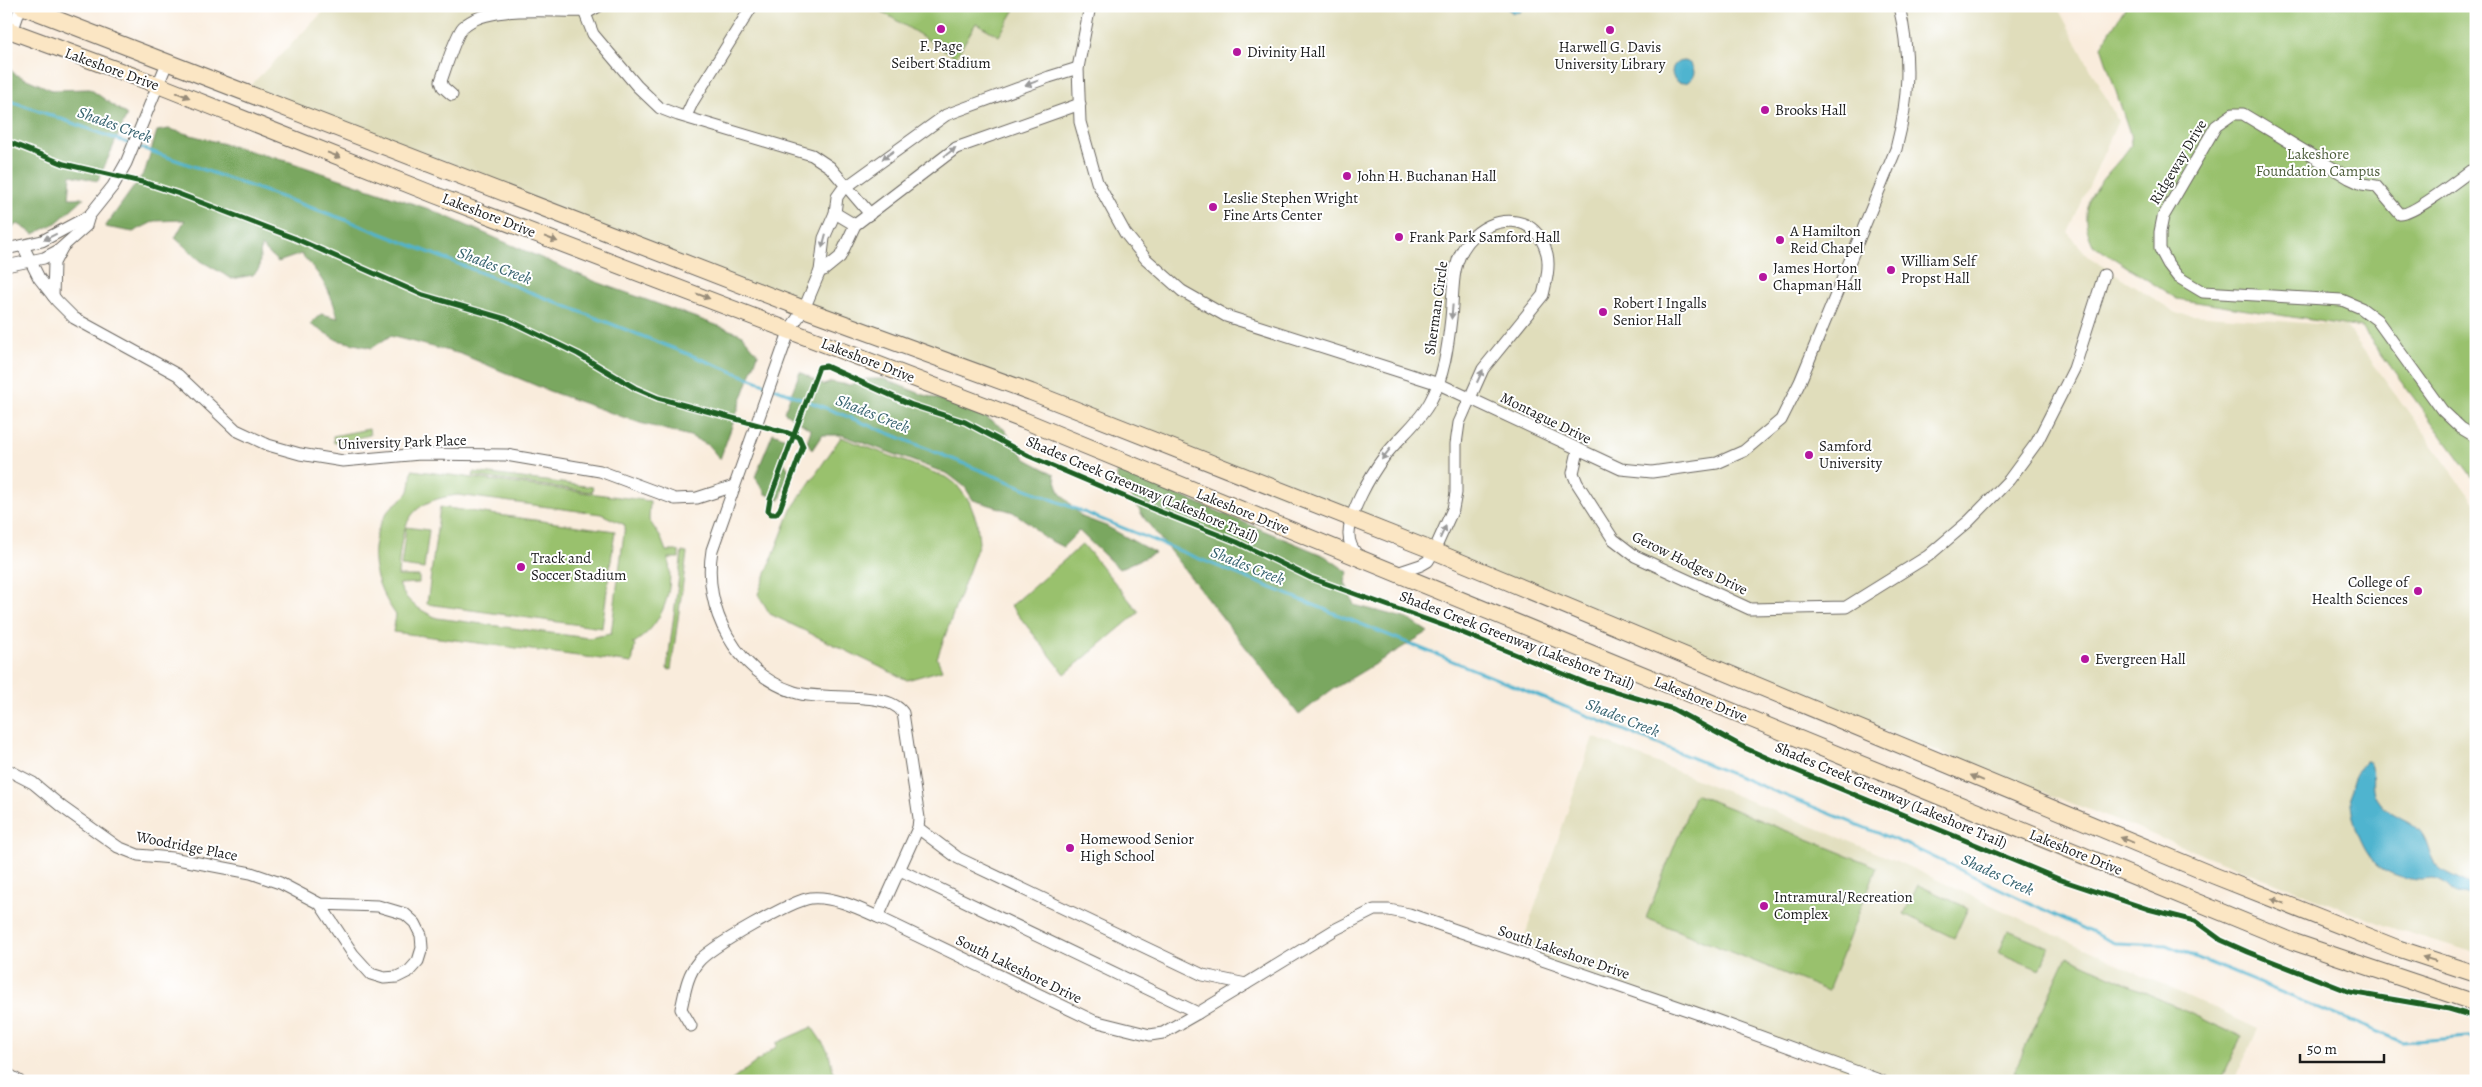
<svg xmlns="http://www.w3.org/2000/svg" width="2482" height="1087" font-family="Alegreya,serif">
<style>
.built{fill:#e0ddbb}
.green{fill:#99c16d;stroke:#5a6e44;fill-rule:evenodd}
.forest{fill:#7aa760;stroke:#4b623e}
.water{fill:#50b4cf;stroke:#366876}
.lines{fill:none;stroke-linecap:round;stroke-linejoin:round}
.stream{stroke:#50b4cf;stroke-width:3}
.street-casing{stroke:#69655f;stroke-width:13}
.secondary-casing{stroke:#69655f;stroke-width:18}
.street{stroke:#fff;stroke-width:11}
.secondary{stroke:#fbe6c4;stroke-width:16}
.cycleway-casing{stroke:#fff;stroke-width:8}
.cycleway{stroke:#1b5e20;stroke-width:5}
.oneway{fill:#999}
.oneway2{fill:#978b78}
.poi-dot{fill:#b5179e;stroke:#fff;stroke-width:2}
.labels{text-anchor:middle;stroke-width:4;stroke-linejoin:round;paint-order:stroke}
.poi-label{font-size:15px;fill:#1c1c1c;stroke:#fff;text-anchor:start}
.street-label{font-size:15px;fill:#1c1c1c;stroke:#fff}
.park-label{font-size:15px;fill:#4e5e3c;stroke:#fff}
.water-label{font-size:16px;font-style:italic;fill:#33606d;stroke:#fff}
</style>
<rect width="100%" height="100%" fill="#fff"/>
<filter id="ink" filterUnits="userSpaceOnUse"><feTurbulence type="fractalNoise" baseFrequency=".02" numOctaves="2"/><feDisplacementMap in="SourceGraphic" scale="10" xChannelSelector="R" yChannelSelector="G"/><feConvolveMatrix kernelMatrix="1 2 1 2 8 2 1 2 1" color-interpolation-filters="sRGB"/></filter>
<filter id="wash" filterUnits="userSpaceOnUse"><feTurbulence type="fractalNoise" baseFrequency=".0096" numOctaves="4" result="noise"/><feDisplacementMap in="SourceGraphic" scale="20" xChannelSelector="R" yChannelSelector="G"/><feGaussianBlur stdDeviation="1.12" result="paint"/><feColorMatrix in="noise" values="0 0 0 0 0 0 0 0 0 0 0 0 0 0 0 0 0 1.4 0 .05"/><feComposite in="paint" operator="in"/></filter>
<g filter="url(#wash)">
<rect width="100%" height="100%" fill="#f9ecdc"/>
<!-- built -->
<g class="built">
<path d="M329,6h1728l61,115 -50,112 21,24 89,57 168,12 130,179v448l-84,-25 -1588,-619 -561,-216z"/>
<path d="M1593,737l299,122 366,170 -24,52h-353l-362,-128z"/>
</g>
<!-- green -->
<g class="green">
<path d="M873,6h144l-18,30 -23,-13 -20,34z"/>
<path d="M2126,6h350v476l-114,-154 -185,-29 -84,-54c-23,-48 15,-66 38,-100l-1,-11 -29,-88z"/>
<path d="M369,429l1,6 -36,8 -1,-7z"/>
<path d="M841,437l107,41 8,6 13,17 8,21 2,21 -42,115 5,12 -35,10 -137,-66 -12,-20 33,-84z"/>
<path d="M412,470l238,31 -1,19 12,18 5,13h13v7h-11c7,33 -6,69 -36,86l3,1 -3,18 -239,-31 3,-17c-22,-31 -32,-66 -10,-101 5,-9 15,-13 22,-21 3,-5 3,-17 4,-23zM458,495l143,19 24,11 -14,109 -23,4 -151,-20c-17,-8 -32,-16 -38,-34l20,-1v-7h-21c3,-48 6,-75 60,-81z"/>
<path d="M474,472l119,15 -1,5 -119,-16z"/>
<path d="M440,507l175,24 -13,97 -175,-24z"/>
<path d="M406,527l23,3 -5,39 -23,-3z"/>
<path d="M1083,544l56,68 -74,62 -54,-68z"/>
<path d="M682,552l5,1 -16,117 -4,-1z"/>
<path d="M1695,794l182,73 -49,124 -182,-73z"/>
<path d="M1918,885l50,23 -14,30 -50,-24z"/>
<path d="M2008,930l41,17 -9,23 -41,-17z"/>
<path d="M2067,956l174,81 -21,44h-188l-18,-9z"/>
<path d="M812,1027l16,24 8,30h-105l46,-35 -1,-3z"/>
</g>
<!-- forest -->
<g class="forest">
<path d="M6,65l9,9 37,16 38,-1 37,26 -29,66 -27,-6 -2,23h15l-28,25 -22,11 -16,-10 -12,6z"/>
<path d="M169,129l121,33 139,47 165,72 147,53 17,20 -38,105 -12,-14 -18,-9 -50,-13 -91,-32 -88,-37 -71,-18 -18,12 -35,-8 -27,-16 11,-10 17,4c-6,-25 -19,-46 -37,-64l-23,8 -17,-16 -2,23 -6,6 -21,4 -31,-18 -26,-23 10,-18 -30,1 -22,11 -28,-5 40,-56 12,-40z"/>
<path d="M800,372l24,13 7,-3 19,3 17,-6h17l37,15 54,16 29,19 22,30 28,15 6,19 22,24 24,9 49,27 -36,16 -40,-38 -16,16 -20,-10 -14,-14 -16,-11 -40,-12 -8,-13 -17,-13 -106,-39h-20l-10,15 -5,-9 4,-11 -27,-18z"/>
<path d="M773,433l13,5 -6,18 9,14 -9,30 -14,-6 -11,-17z"/>
<path d="M1116,469l209,87 23,16 -3,10 9,23 54,14 20,13 -98,59 -31,24 -155,-197 -15,-25 -11,-9z"/>
</g>
<!-- water -->
<g class="water">
<path d="M1504,6h21l-5,6 -7,1z"/>
<circle cx="1683" cy="72" r="11"/>
<path d="M2366,761h4c6,10 -1,25 6,37 10,17 26,18 39,28 15,12 12,29 22,40 12,11 28,12 38,25l-4,4c-24,0 -19,-10 -34,-15 -5,-2 -10,0 -15,0 -13,0 -30,-5 -41,-12 -21,-14 -35,-61 -29,-84 2,-9 8,-17 14,-23z"/>
</g>
<g class="lines">
<!-- stream -->
<g class="stream">
<path d="M6,99l124,45"/>
<path d="M136,146l213,75 497,195 1064,430 204,97 52,2 236,97 67,-5 7,3"/>
</g>
</g>
</g>
<g filter="url(#ink)">
<g class="lines">
<!-- street casing -->
<g class="street-casing">
<g id="street">
<path d="M1090,6l-12,62 2,54 17,60 28,51 21,26 36,32 44,25 213,68 182,85 31,3 65,-9 27,-12 37,-31 19,-38 96,-233c13,-50 15,-92 3,-143"/>
<path d="M584,11l9,23 44,52 23,22 18,7 134,40 18,12 40,47"/>
<path d="M12,32l9,-26"/>
<path d="M1078,68l-29,9 -103,38 -104,75 -5,7 -2,16 -11,25 -4,33 -16,38 -14,20 -78,221c-10,59 24,122 82,142 28,10 94,-3 109,21l16,105 -1,10 40,30 245,117 43,9 90,-55 38,-19h15l20,4 293,101 180,66"/>
<path d="M452,95l-9,-8 -2,-6c4,-11 15,-47 22,-54 25,-24 93,-14 127,-16l9,-5"/>
<path d="M686,116l7,-15 59,-95"/>
<path d="M2476,178l-6,-7c-12,9 -59,45 -70,43l-24,-28 -14,-2 -13,-6 -106,-64h-10l-17,12 -53,91 -3,15v17l8,15 10,13 25,15 139,8 19,8 16,12 65,90 19,18 15,9"/>
<path d="M835,213l20,12"/>
<path d="M23,246l16,32 18,23 17,17 104,57 58,55 32,15 32,9 43,7 77,-7 86,1 94,16 75,28 22,-1 37,-12"/>
<path d="M6,249l36,-8 47,-25"/>
<path d="M6,266l38,-8 15,-8 27,-24 3,-10 24,-30 13,-23 41,-100"/>
<path d="M820,271l4,-1 16,-13 15,-32 101,-77 124,-44"/>
<path d="M53,296l1,-33 8,-15"/>
<path d="M1578,451l-5,22 4,10 36,56 22,17 115,53 96,-2 82,-51 41,-35 40,-41 28,-38 37,-73 30,-94"/>
<path d="M1358,556c-5,-7 -9,-12 -9,-21 -1,-21 22,-61 35,-78 15,-20 34,-33 46,-55 14,-25 18,-56 21,-84 3,-26 -1,-54 17,-76 24,-29 69,-30 79,12 3,13 -1,28 -4,41l-60,74 -13,29 -11,25 -3,21v49l-3,16 -19,42 -6,10 -7,4 -24,8"/>
<path d="M6,769l27,14 29,24 56,40 20,8 34,3 79,15 29,10 40,21 58,2 27,8 10,9 6,12 1,13 -4,13 -9,10 -12,6 -13,1 -13,-4 -18,-20 -33,-50"/>
<path d="M918,828l-40,89 216,104 56,14 13,-2 35,-20"/>
<path d="M900,870l298,143 48,-29"/>
<path d="M691,1026l-10,-17c4,-17 6,-34 17,-47 12,-15 95,-62 113,-64 22,-2 47,10 67,19"/>
<path d="M6,1073l13,8"/>
</g>
</g>
<!-- secondary casing -->
<g class="secondary-casing">
<g id="secondary">
<path d="M22,6l782,303 227,83 403,159 781,325 182,72 79,26"/>
<path d="M6,29l152,56 277,110 588,225 1271,522 182,61"/>
</g>
</g>
<!-- street -->
<use href="#street" class="street"/>
<!-- secondary -->
<use href="#secondary" class="secondary"/>
<!-- cycleway casing -->
<g class="cycleway-casing">
<path id="cycleway" d="M6,141l58,23 82,19 33,11 115,44 129,57 83,24 72,35 57,34 23,10 130,35 11,4 4,9 -23,63 -4,5h-5l-3,-3 2,-12 49,-132 7,-1 86,39 53,17 64,34 127,54 81,32 74,36 142,51 133,54 87,26 72,39 45,20 271,112 87,29 47,12 26,19 27,12 102,40 99,17 27,8"/>
</g>
<!-- cycleway -->
<use href="#cycleway" class="cycleway"/>
</g>
<!-- one-way arrows -->
<defs><path id="oneway-solid" d="M-6-.8H1V-3.2L6.5 0L1 3.2V.8H-6Z" transform="scale(1.25)"/></defs>
<g class="oneway">
<use href="#oneway-solid" transform="translate(1032 83) rotate(160)"/>
<use href="#oneway-solid" transform="translate(950 152) rotate(-37)"/>
<use href="#oneway-solid" transform="translate(888 155) rotate(144)"/>
<use href="#oneway-solid" transform="translate(50 237) rotate(154)"/>
<use href="#oneway-solid" transform="translate(824 241) rotate(105)"/>
<use href="#oneway-solid" transform="translate(1452 312) rotate(95)"/>
<use href="#oneway-solid" transform="translate(1480 376) rotate(-65)"/>
<use href="#oneway-solid" transform="translate(1386 454) rotate(128)"/>
<use href="#oneway-solid" transform="translate(1443 532) rotate(-65)"/>
</g>
<g class="oneway2">
<use href="#oneway-solid" transform="translate(183 95) rotate(21)"/>
<use href="#oneway-solid" transform="translate(334 155) rotate(21)"/>
<use href="#oneway-solid" transform="translate(551 239) rotate(21)"/>
<use href="#oneway-solid" transform="translate(703 296) rotate(21)"/>
<use href="#oneway-solid" transform="translate(1977 778) rotate(-157)"/>
<use href="#oneway-solid" transform="translate(2127 840) rotate(-158)"/>
<use href="#oneway-solid" transform="translate(2278 901) rotate(-158)"/>
<use href="#oneway-solid" transform="translate(2429 959) rotate(-162)"/>
</g>
</g>
<!-- markers -->
<g class="poi-dot">
<circle cx="941" cy="29" r="5"/>
<circle cx="1610" cy="30" r="5"/>
<circle cx="1237" cy="52" r="5"/>
<circle cx="1765" cy="110" r="5"/>
<circle cx="1347" cy="176" r="5"/>
<circle cx="1213" cy="207" r="5"/>
<circle cx="1399" cy="237" r="5"/>
<circle cx="1780" cy="240" r="5"/>
<circle cx="1891" cy="270" r="5"/>
<circle cx="1763" cy="277" r="5"/>
<circle cx="1603" cy="312" r="5"/>
<circle cx="1809" cy="455" r="5"/>
<circle cx="521" cy="567" r="5"/>
<circle cx="2418" cy="591" r="5"/>
<circle cx="2085" cy="659" r="5"/>
<circle cx="1070" cy="848" r="5"/>
<circle cx="1764" cy="906" r="5"/>
</g>
<g class="labels">
<!-- poi labels -->
<g class="poi-label">
<text x="941" y="51" text-anchor="middle">F. Page<tspan x="941" dy="17">Seibert Stadium</tspan></text>
<text x="1610" y="52" text-anchor="middle">Harwell G. Davis<tspan x="1610" dy="17">University Library</tspan></text>
<text x="1247" y="57">Divinity Hall</text>
<text x="1775" y="115">Brooks Hall</text>
<text x="1357" y="181">John H. Buchanan Hall</text>
<text x="1223" y="203">Leslie Stephen Wright<tspan x="1223" dy="17">Fine Arts Center</tspan></text>
<text x="1790" y="236">A Hamilton<tspan x="1790" dy="17">Reid Chapel</tspan></text>
<text x="1409" y="242">Frank Park Samford Hall</text>
<text x="1901" y="266">William Self<tspan x="1901" dy="17">Propst Hall</tspan></text>
<text x="1773" y="273">James Horton<tspan x="1773" dy="17">Chapman Hall</tspan></text>
<text x="1613" y="308">Robert I Ingalls<tspan x="1613" dy="17">Senior Hall</tspan></text>
<text x="1819" y="451">Samford<tspan x="1819" dy="17">University</tspan></text>
<text x="531" y="563">Track and<tspan x="531" dy="17">Soccer Stadium</tspan></text>
<text x="2408" y="587" text-anchor="end">College of<tspan x="2408" dy="17">Health Sciences</tspan></text>
<text x="2095" y="664">Evergreen Hall</text>
<text x="1080" y="844">Homewood Senior<tspan x="1080" dy="17">High School</tspan></text>
<text x="1774" y="902">Intramural/Recreation<tspan x="1774" dy="17">Complex</tspan></text>
</g>
<!-- street labels -->
<g class="street-label">
<text transform="translate(112 69) rotate(20)" y="5">Lakeshore Drive</text>
<text transform="translate(2178 162) rotate(-59)" y="5">Ridgeway Drive</text>
<text transform="translate(489 215) rotate(21)" y="5">Lakeshore Drive</text>
<text transform="translate(1436 308) rotate(-82)" y="5">Sherman Circle</text>
<text transform="translate(868 360) rotate(21)" y="5">Lakeshore Drive</text>
<text transform="translate(1546 418) rotate(26)" y="5">Montague Drive</text>
<text transform="translate(402 442) rotate(-2)" y="5">University Park Place</text>
<text transform="translate(1142 489) rotate(23)" y="5">Shades Creek Greenway (Lakeshore Trail)</text>
<text transform="translate(1243 511) rotate(22)" y="5">Lakeshore Drive</text>
<text transform="translate(1690 563) rotate(26)" y="5">Gerow Hodges Drive</text>
<text transform="translate(1517 640) rotate(21)" y="5">Shades Creek Greenway (Lakeshore Trail)</text>
<text transform="translate(1701 699) rotate(22)" y="5">Lakeshore Drive</text>
<text transform="translate(1891 795) rotate(23)" y="5">Shades Creek Greenway (Lakeshore Trail)</text>
<text transform="translate(187 846) rotate(11)" y="5">Woodridge Place</text>
<text transform="translate(2076 852) rotate(22)" y="5">Lakeshore Drive</text>
<text transform="translate(1564 952) rotate(19)" y="5">South Lakeshore Drive</text>
<text transform="translate(1019 969) rotate(26)" y="5">South Lakeshore Drive</text>
</g>
<!-- park labels -->
<g class="park-label">
<text x="2318" y="159">Lakeshore<tspan x="2318" dy="17">Foundation Campus</tspan></text>
</g>
<!-- water labels -->
<g class="water-label">
<text transform="translate(115 124) rotate(20)" y="6">Shades Creek</text>
<text transform="translate(495 265) rotate(21)" y="6">Shades Creek</text>
<text transform="translate(873 413) rotate(22)" y="6">Shades Creek</text>
<text transform="translate(1248 565) rotate(22)" y="6">Shades Creek</text>
<text transform="translate(1623 717) rotate(22)" y="6">Shades Creek</text>
<text transform="translate(1998 874) rotate(25)" y="6">Shades Creek</text>
</g>
</g>
<!-- margin -->
<rect width="2482" height="1087" fill="none" stroke="#fff" stroke-width="25"/>
<!-- scale -->
<path d="M2300 1054v8h84v-8" fill="none" stroke="#1c1c1c" stroke-width="2.5"/>
<text x="2307" y="1054" font-size="15" fill="#1c1c1c" stroke="#ffffff" stroke-width="4" paint-order="stroke">50 m</text>
</svg>
